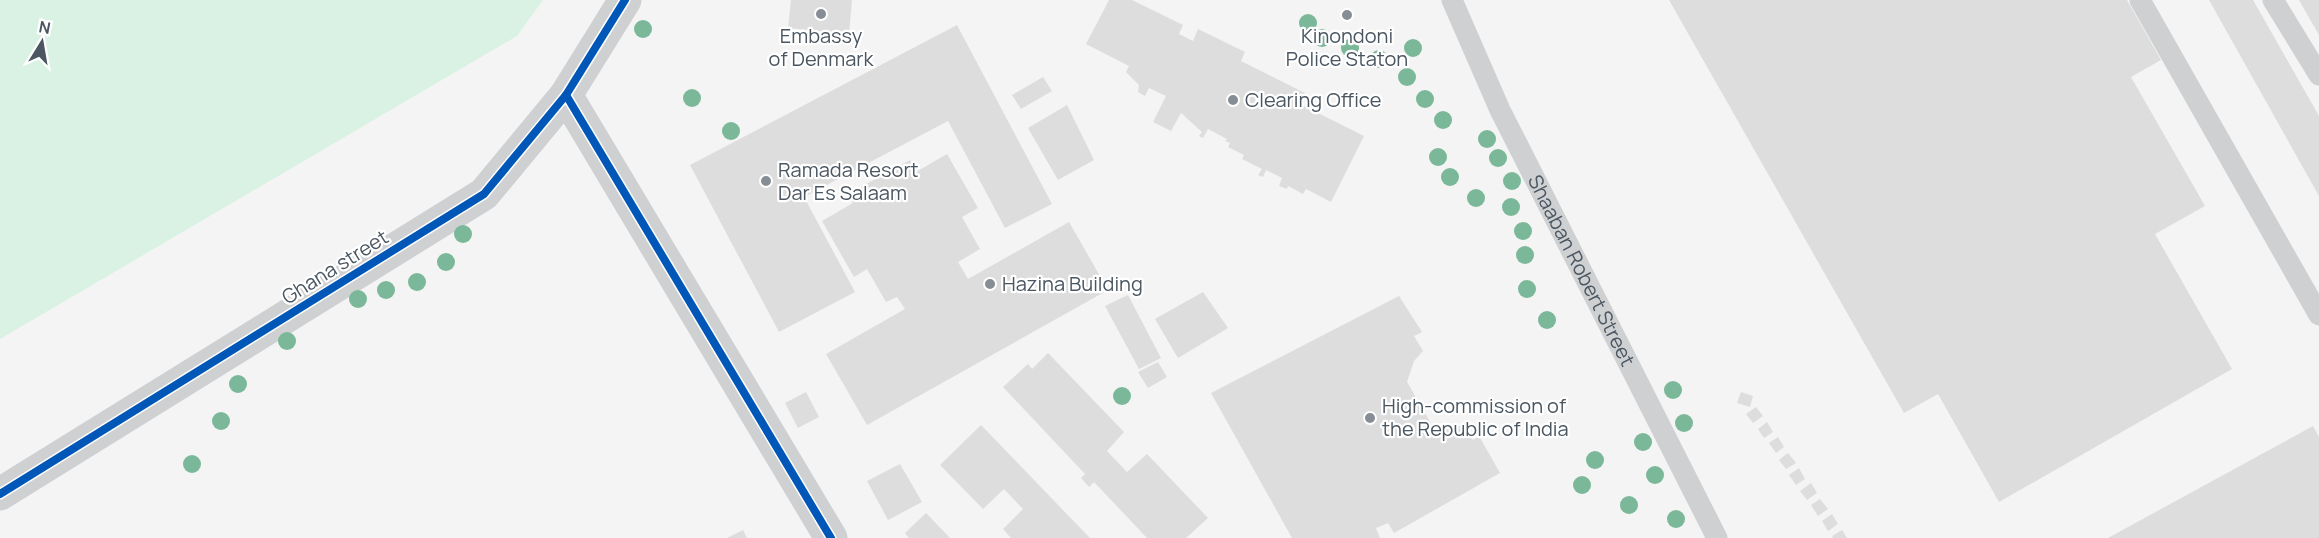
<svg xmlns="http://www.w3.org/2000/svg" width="2319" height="538" font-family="Manrope,sans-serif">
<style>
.green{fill:#d9f2e3}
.building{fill:#ddddde}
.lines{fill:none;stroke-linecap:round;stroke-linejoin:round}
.service{stroke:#ced0d2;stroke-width:21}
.minor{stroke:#ced0d2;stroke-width:33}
.cycleway-casing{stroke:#fff;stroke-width:11}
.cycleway{stroke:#0057b8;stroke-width:8}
.tree{fill:#7ab899}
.poi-dot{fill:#868d94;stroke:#fff;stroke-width:2}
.labels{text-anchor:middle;stroke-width:4.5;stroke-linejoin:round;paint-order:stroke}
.poi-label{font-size:20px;fill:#4a5661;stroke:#fff;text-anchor:start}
.street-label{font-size:20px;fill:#4a5661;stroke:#fff}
</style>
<rect width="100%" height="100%" fill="#f4f4f4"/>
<!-- green -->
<path class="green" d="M0,0h543l-26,36 -517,303z"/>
<!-- building -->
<g class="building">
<path d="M791,0h61l-3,34 -61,-6z"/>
<path d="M1109,0h23l51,25 -4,9 14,7 5,-12 47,23 -4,9 64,32 -5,11 64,32 -33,66 -25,-13 -3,5 -15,-8 -1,3 -8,-3 3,-8 -16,-8 -3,7 -5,-2 4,-6 -20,-10 2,-4 -16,-8 2,-4 -5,-2 2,-2 -19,-10 -5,9 -4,-2 3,-4 -21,-19 -10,18 -18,-9 13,-26 -17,-8 -4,8 -7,-4 1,-7 -13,-13 3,-6 -43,-22z"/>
<path d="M1669,0h458l34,60 -30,17 74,129 -50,28 77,135 -233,133 -61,-108 -34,19z"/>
<path d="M2209,0h44l66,116v80z"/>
<path d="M2299,0h20v35z"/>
<path d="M957,25l95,179 -47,24 -57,-107 -144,76 51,95 -76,40 -89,-167z"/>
<path d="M1043,77l9,14 -31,18 -9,-14z"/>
<path d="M1067,105l27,55 -36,20 -30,-52z"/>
<path d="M947,154l31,54 -16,9 18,32 -22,13 10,17 101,-57 39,68 -241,135 -41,-71 79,-45 -8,-12 -11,5 -19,-33 -13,8 -32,-56 31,-18 -5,-9 62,-34 6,12z"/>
<path d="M1203,292l25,36 -50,30 -23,-39z"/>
<path d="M1128,295l33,63 -22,11 -34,-63z"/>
<path d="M1399,296l23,36 -8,4 9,15 -9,10 -7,21 25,43 17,4 15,-4 9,15 6,-4 21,37 -106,60 -6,-10 -12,5 4,10h-88l-81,-145z"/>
<path d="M1048,353l76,79 -17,19 20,21 20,-18 61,64 -22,20h-39l-53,-56 -5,5 -8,-9 4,-4 -82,-87 25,-23 4,5z"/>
<path d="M1158,362l9,15 -19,11 -10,-16z"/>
<path d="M806,392l13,25 -21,11 -13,-25z"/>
<path d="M1741,392l12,4 -3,11 -13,-4z"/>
<path d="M1756,407l7,9 -10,7 -7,-9z"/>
<path d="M1767,422l6,10 -9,6 -6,-9z"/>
<path d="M981,425l109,113h-79l-8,-9 20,-20 -19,-20 -21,20 -43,-44z"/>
<path d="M2313,426l6,11v101h-211z"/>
<path d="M1778,437l6,10 -8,6 -7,-10z"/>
<path d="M1788,453l8,10 -10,6 -7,-9z"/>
<path d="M900,464l22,38 -34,18 -21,-39z"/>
<path d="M1799,468l6,11 -9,6 -7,-10z"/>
<path d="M1811,483l6,10 -10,7 -7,-9z"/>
<path d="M1820,499l8,10 -10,7 -7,-11z"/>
<path d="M926,513l24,25h-41l-4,-5z"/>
<path d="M1832,514l6,10 -10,7 -6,-10z"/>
<path d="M743,530l4,8h-20z"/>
<path d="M1842,530l5,8h-14l-1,-2z"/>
</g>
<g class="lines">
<!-- service -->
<g class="service">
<path id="s1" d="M1452,0l48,110 217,428"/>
<path d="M2140,0l179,315"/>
<path d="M2273,0l46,75"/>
</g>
<!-- minor -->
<g class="minor">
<path d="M566,95l265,443"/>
<path d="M0,494l484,-300 82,-99 59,-95"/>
</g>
<!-- cycleway casing -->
<g class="cycleway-casing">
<g id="cycleway">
<path d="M566,95l265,443"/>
<path d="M0,494l484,-300 82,-99 59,-95"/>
</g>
</g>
<!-- cycleway -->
<use href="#cycleway" class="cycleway"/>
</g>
<!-- trees -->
<g class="tree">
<circle cx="1308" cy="23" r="9"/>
<circle cx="643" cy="29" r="9"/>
<circle cx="1322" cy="38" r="9"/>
<circle cx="1350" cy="48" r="9"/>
<circle cx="1413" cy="48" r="9"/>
<circle cx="1379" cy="59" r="9"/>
<circle cx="1407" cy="77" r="9"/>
<circle cx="692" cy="98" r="9"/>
<circle cx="1425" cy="99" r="9"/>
<circle cx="1443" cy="120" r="9"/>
<circle cx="731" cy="131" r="9"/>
<circle cx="1487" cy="139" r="9"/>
<circle cx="1438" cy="157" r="9"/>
<circle cx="1498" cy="158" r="9"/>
<circle cx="1450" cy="177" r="9"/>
<circle cx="1512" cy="181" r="9"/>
<circle cx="1476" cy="198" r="9"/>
<circle cx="1511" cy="207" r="9"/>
<circle cx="1523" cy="231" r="9"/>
<circle cx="463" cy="234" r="9"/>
<circle cx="1525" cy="255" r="9"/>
<circle cx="446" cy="262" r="9"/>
<circle cx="417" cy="282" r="9"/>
<circle cx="1527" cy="289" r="9"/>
<circle cx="386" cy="290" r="9"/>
<circle cx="358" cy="299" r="9"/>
<circle cx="1547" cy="320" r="9"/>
<circle cx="287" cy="341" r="9"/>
<circle cx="238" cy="384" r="9"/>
<circle cx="1673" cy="390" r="9"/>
<circle cx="1122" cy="396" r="9"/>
<circle cx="221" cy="421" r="9"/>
<circle cx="1684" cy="423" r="9"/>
<circle cx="1643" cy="442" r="9"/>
<circle cx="1595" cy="460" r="9"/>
<circle cx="192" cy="464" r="9"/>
<circle cx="1655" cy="475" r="9"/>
<circle cx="1582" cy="485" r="9"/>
<circle cx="1629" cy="505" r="9"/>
<circle cx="1676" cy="519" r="9"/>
</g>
<!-- markers -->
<g class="poi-dot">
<circle cx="821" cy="14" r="6"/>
<circle cx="1347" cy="15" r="6"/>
<circle cx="1233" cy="100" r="6"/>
<circle cx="766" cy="181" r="6"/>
<circle cx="990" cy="284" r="6"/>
<circle cx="1370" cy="418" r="6"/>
</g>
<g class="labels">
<!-- poi labels -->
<g class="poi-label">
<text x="821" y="43" text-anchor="middle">Embassy<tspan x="821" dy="23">of Denmark</tspan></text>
<text x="1347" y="43" text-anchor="middle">Kinondoni<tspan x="1347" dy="23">Police Staton</tspan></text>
<text x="1245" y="107">Clearing Office</text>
<text x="778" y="177">Ramada Resort<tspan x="778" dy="23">Dar Es Salaam</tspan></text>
<text x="1002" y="291">Hazina Building</text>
<text x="1382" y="413">High-commission of<tspan x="1382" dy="23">the Republic of India</tspan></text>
</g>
<!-- street labels -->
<g class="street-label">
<text transform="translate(335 267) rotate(-32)" y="7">Ghana street</text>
<text dy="7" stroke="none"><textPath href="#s1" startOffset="300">Shaaban Robert Street</textPath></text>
</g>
</g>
<!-- north arrow -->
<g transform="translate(42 42) rotate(11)" stroke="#ffffff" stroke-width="4.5" paint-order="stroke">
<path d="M0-4.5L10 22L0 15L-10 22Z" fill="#4a5661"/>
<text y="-9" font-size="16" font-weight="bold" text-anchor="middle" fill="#4a5661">N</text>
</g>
</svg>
